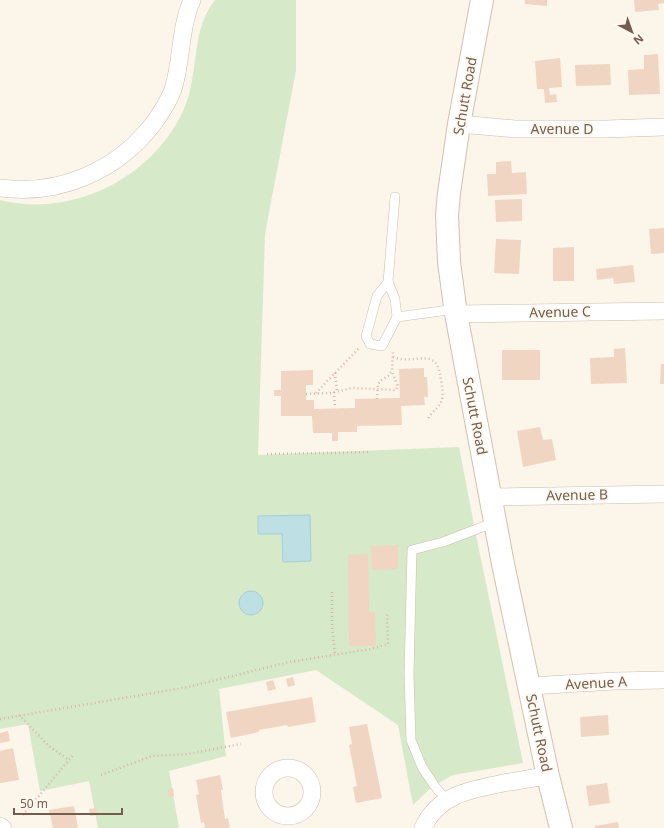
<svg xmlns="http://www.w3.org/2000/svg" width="664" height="828" font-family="'Noto Sans',sans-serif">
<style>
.green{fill:#d6e9c8}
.water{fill:#bee0e5;stroke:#a5cfd6}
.building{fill:#f0d5c2}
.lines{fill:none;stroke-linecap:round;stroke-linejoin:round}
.lane-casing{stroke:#cebdb0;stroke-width:10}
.street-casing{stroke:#cebdb0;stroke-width:18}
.secondary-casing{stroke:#d3bfb0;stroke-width:24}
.path{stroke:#d6b8a5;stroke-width:2.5;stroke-dasharray:1 3;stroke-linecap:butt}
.lane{stroke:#fff;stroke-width:9}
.street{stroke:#fff;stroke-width:17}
.secondary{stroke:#fff;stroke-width:22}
.labels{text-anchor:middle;stroke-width:3.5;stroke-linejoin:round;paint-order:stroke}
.street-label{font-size:14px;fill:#765c4e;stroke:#fef9f0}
</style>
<rect width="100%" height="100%" fill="#fcf5ea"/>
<!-- green -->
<path class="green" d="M215,0h81v70l-31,164 -7,221 201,-8 17,88 47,228 -70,12 -20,11 -20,19 -15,-80 -82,-55 -97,19 7,67 -57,15 10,57h-81l-9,-47 -49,10 -12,-67 -28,5v-529c74,19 158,-25 186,-96 13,-35 5,-74 29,-104z"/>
<!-- water -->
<g class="water">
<path d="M310,515l1,46 -28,1 -1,-28h-24v-18z"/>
<circle cx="251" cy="603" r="12"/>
</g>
<!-- building -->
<g class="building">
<path d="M525,0h22v6l-22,-2z"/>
<path d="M634,0h30v3l-6,1 1,6 -24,2z"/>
<path d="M658,54l2,40 -31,1 -1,-25 16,-1v-14z"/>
<path d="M560,58l2,29 -13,1 1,7 6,-1 1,8 -12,1 -1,-14h-7l-2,-28z"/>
<path d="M610,64l1,21 -35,1 -1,-21z"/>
<path d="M511,161l1,12 14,-1 1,22 -39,2 -1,-22h9v-12z"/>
<path d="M522,199v22l-26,1 -1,-22z"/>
<path d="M664,228v25l-13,1 -2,-25z"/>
<path d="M496,239l25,1 -2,34 -25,-1z"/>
<path d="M574,247v34h-21v-33z"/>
<path d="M633,265l2,17 -21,2 -1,-6 -16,2 -1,-11z"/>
<path d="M625,348l2,35 -36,1 -1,-26 24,-1v-8z"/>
<rect x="502" y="350" width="38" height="30"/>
<path d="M661,364h3v20h-4z"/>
<path d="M424,368v9h3l1,20h-4l1,8 -24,1 1,19 -45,1v6h-19v9h-6v-8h-19l-1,-17h-31v-20h-7v-6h7v-19l32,-1v15h-7v15h8v9l41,-1v-9l45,-1 -1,-29z"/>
<path d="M540,427l3,13 9,-1 4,21 -33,7 -6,-36z"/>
<path d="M398,545v24l-26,1 -1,-24z"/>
<path d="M368,554l1,58h6l1,34h-27l-1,-91z"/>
<path d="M293,677l2,8 -7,2 -2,-8z"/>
<path d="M273,680l3,9 -8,2 -2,-9z"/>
<path d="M312,697l4,25 -28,5 -1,-2 -28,5v2l-28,6 -5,-26z"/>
<path d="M608,715l1,20 -28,2 -1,-20z"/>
<path d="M367,724l15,74 -26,5 -3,-16 4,-1 -8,-41 3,-1 -3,-17z"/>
<path d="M8,731l2,10 -10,2v-10z"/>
<path d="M13,748l6,32 -19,3v-32z"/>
<path d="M220,775l3,15h-2l4,29 3,-1 2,10h-25l-1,-6 -3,1 -5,-28 3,-1 -3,-14z"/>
<path d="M607,783l3,20 -21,3 -3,-20z"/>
<path d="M173,788l1,8 -5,1 -1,-7z"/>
<path d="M74,806l4,22h-25l-4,-18z"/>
<path d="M96,808l1,7 -7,1 -1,-7z"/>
<path d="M618,822l1,6h-24v-2z"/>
</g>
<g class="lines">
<!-- lane casing -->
<g class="lane-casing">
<g id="lane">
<path d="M395,197l-7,85 -11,14 -11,40 4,8 12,2 15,-29 59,-8"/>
<path d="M388,282l7,17 2,18"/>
<path d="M446,800l-12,-15 -12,-18 -11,-27 -2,-66 3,-124 31,-8 42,-16 10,-1"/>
</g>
</g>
<!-- street casing -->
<g class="street-casing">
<g id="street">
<path d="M459,124l56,5h91l58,-2"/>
<path d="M0,188c59,8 117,-17 153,-64 8,-11 17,-24 21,-38 8,-28 6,-59 18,-86"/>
<path d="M456,314l208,-3"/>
<path d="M490,497l174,-3"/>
<path d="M529,686l86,-5 49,-1"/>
<circle cx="288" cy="792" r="24"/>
<path d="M0,826l3,2"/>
<path d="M423,828c14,-32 45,-38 76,-44 16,-3 33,-6 49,-8"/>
</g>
</g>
<!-- secondary casing -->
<g class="secondary-casing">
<path id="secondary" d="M482,0l-23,124 -10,69 -2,22 2,47 7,52 47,250 45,212 13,52"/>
</g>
<!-- path -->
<g class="path">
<path d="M393,357c24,9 44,-13 48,23 1,6 3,16 0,22 -3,7 -10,10 -13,17"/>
<path d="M335,373l2,18"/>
<path d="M334,392l1,16"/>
<path d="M316,393l43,-45"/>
<path d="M306,394l24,-1 23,-5 43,2 2,-4 -6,-14"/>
<path d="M377,399l1,-15 2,-3 8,-5 4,-5 1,-20"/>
<path d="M267,454l102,-2"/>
<path d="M332,592v33l3,30"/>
<path d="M19,715l30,31 20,14"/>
<path d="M0,719l188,-32 101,-25 82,-13 17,-5 -1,-31"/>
<path d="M101,775l51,-19 36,-2 53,-10"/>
<path d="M23,815l51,-61"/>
</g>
<!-- lane -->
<use href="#lane" class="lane"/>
<!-- street -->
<use href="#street" class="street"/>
<!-- secondary -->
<use href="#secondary" class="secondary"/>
</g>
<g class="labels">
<!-- street labels -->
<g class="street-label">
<text transform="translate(465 96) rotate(-80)" y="5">Schutt Road</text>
<text x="562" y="134">Avenue D</text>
<text transform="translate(560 312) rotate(-1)" y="5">Avenue C</text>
<text transform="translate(475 416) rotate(79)" y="5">Schutt Road</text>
<text transform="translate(577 495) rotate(-1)" y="5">Avenue B</text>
<text transform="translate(596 683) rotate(-3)" y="5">Avenue A</text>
<text transform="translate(539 733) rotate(78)" y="5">Schutt Road</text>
</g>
</g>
<!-- north arrow -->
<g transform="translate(632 32) rotate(139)" stroke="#fef9f0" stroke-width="3" paint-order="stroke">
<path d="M0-3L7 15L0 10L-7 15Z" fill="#765c4e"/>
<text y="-6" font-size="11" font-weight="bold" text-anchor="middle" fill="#765c4e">N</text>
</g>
<!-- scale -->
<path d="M14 808v6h108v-6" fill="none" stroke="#765c4e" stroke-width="2"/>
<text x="20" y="808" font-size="12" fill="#765c4e" stroke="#fef9f0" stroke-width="3" paint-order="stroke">50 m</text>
</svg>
